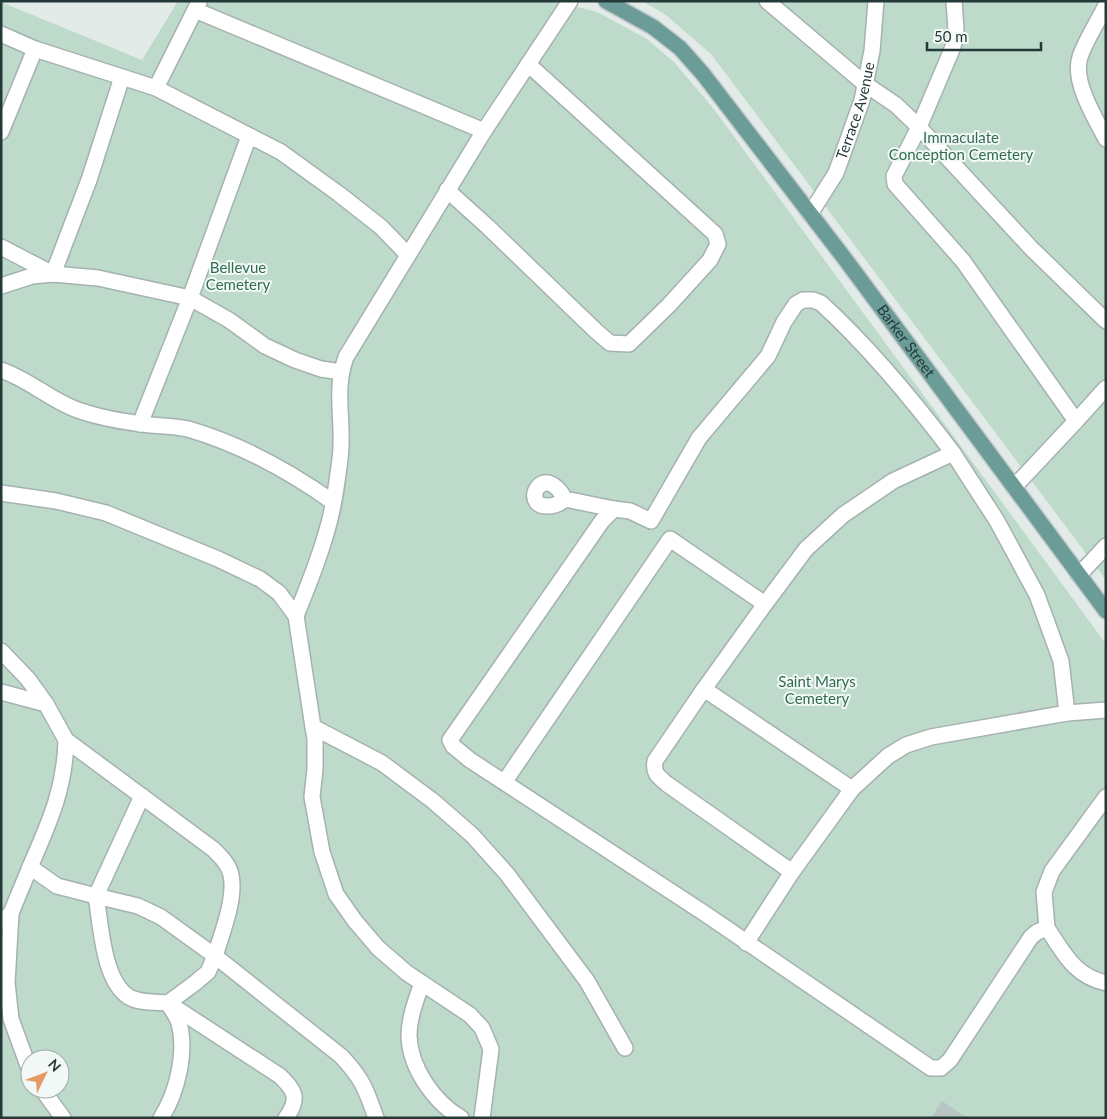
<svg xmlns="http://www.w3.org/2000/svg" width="1107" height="1119" font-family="Lato,sans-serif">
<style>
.green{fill:#bddaca;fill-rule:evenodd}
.building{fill:#b8c5c2}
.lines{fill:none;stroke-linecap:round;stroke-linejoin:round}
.minor-casing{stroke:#a5b2b0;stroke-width:18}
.major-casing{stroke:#c2c8c7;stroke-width:18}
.minor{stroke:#fff;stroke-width:15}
.major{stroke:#6b9c98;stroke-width:15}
.labels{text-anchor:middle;stroke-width:4;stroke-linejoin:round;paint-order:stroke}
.street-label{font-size:15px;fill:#243a38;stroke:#f2f8f6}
.park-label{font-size:15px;fill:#326d53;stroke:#f2f8f6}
</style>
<rect width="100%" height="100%" fill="#e2ebe8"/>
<!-- green -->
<g class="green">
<path d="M178,1h375l44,11 50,27 27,23 39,46 393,536v474h-1105v-1116l141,58zM30,1059h30v30h-30z"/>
<path d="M642,1h464v579l-395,-526 -45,-39z"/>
</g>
<!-- building -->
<path class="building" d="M942,1101l25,17h-36z"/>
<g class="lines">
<!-- minor casing -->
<g class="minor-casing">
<g id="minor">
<path d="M767,1l98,83 31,21 23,22 34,-80 3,-17 -2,-29"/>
<path d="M1106,5c-8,17 -20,34 -26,52 -8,24 15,61 26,82"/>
<path d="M195,10l289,121 86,-130"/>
<path d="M1,34l34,15 121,39 125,64 58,42 42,33 27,28"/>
<path d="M156,88l43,-86"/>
<path d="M1,132l34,-83"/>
<path d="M447,190l41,37 108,104 14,12 19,1 40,-39 41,-45 8,-16 -3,-10 -187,-170"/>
<path id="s1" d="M810,214l26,-41 26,-73 10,-49 4,-50"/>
<path d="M1,247l52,27"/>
<path d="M53,274l36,-94 33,-103"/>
<path d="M1,286l31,-10 21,-2 45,4 92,20 39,22 36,26 30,14 26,9 20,3"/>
<path d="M1106,321l-75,-73 -112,-121 -25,49 1,8 68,77 113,160 30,-33"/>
<path d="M1,370c27,9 48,29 74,39 24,9 49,13 75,16 12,1 26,1 38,4 52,15 101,42 145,73"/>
<path d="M140,424l50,-126 59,-162"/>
<path d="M1014,487l62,-66"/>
<path d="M1,493l55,8 50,12 112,46 42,20 19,14 17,23 17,111 69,36 51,38 39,34 35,39 80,107 38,67"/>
<path d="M565,499c-5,5 -10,7 -18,7 -27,0 -4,-47 18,-7l49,10"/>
<path d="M1079,575l27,-29"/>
<path d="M765,604l-61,85 148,100 36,-33 18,-11 25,-8 136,-24 -6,-52 -24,-66 -40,-74 -44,-68"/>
<path d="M296,616c11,-28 23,-56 31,-86 7,-22 10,-47 13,-71 5,-35 -7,-67 6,-102l138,-226"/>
<path d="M1,651l27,28 18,25"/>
<path d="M704,689l-49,72c-2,13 3,15 12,23l125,88 60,-83"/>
<path d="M1,692l45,12 20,36 147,109c7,7 16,15 18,26 5,23 -9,58 -16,81l126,100c21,22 25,33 35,62"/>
<path d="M1067,713l39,-3"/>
<path d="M313,727l2,12v30l-3,28 10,55 14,42 19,27 23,27 29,25 15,10"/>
<path d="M505,781l165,-242 95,65 41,-55 37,-34 50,-34 60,-28c-40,-53 -83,-105 -132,-150l-8,-3h-10l-7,4 -12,18 -16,34 -69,82 -48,83 -21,-10 -16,-2 -12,12 -152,219 3,6 17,14 234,153 227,155h10l9,-8 81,-123 6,-5 10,-4c17,25 27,48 59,55"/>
<path d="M142,796l-46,100 42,10 23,11 54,39 -7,16 -13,11 -27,20c3,6 9,13 11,20 8,29 -2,70 -18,95"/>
<path d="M30,867c19,-44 35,-78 36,-127"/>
<path d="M11,913l-4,70 4,36 19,52"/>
<path d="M1,922l10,-9 19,-46 27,19 39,10c5,29 7,85 33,101 10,6 27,5 39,6l112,73c15,15 20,22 6,42"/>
<path d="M1047,928l-3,-36 8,-21 54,-74"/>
<path d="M746,943l46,-71"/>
<path d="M42,1089l21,29"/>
<path d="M461,1118c-27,-16 -51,-50 -52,-82 0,-18 7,-36 13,-53l48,32 12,13 9,21 -9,69"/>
</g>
</g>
<!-- major casing -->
<g class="major-casing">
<g id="major">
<path id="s2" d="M606,1l47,26 27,21 23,26 142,185 261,352"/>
</g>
</g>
<!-- minor -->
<use href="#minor" class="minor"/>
<!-- major -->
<use href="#major" class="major"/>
</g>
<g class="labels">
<!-- street labels -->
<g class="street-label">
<text dy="5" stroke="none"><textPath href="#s1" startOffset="114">Terrace Avenue</textPath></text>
<text dy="5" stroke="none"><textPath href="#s2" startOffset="458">Barker Street</textPath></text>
</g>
<!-- park labels -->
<g class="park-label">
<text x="961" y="143">Immaculate<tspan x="961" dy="17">Conception Cemetery</tspan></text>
<text x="238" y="273">Bellevue<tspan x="238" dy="17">Cemetery</tspan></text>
<text x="817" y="687">Saint Marys<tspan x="817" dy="17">Cemetery</tspan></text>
</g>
</g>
<!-- border -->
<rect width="1107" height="1119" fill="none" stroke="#243a38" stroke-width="5"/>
<!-- north arrow -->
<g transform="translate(45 1074) rotate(48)"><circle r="24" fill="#f2f8f6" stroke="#a0acaa"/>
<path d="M0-4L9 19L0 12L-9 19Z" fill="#e49a67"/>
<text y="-8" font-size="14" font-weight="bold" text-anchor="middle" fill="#243a38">N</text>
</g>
<!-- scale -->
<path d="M927 42v8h114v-8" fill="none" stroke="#243a38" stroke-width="2.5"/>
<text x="934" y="42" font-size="15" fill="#243a38" stroke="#f2f8f6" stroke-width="4" paint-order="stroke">50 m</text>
</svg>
